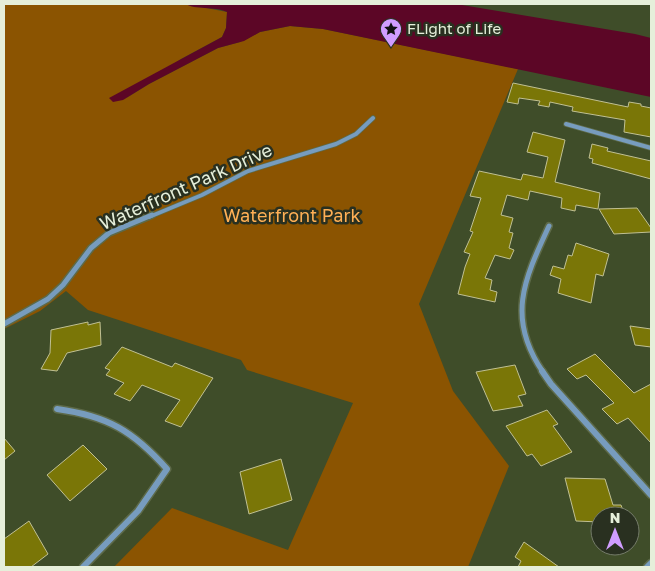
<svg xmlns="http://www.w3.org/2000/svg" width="655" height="571" font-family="'Golos Text',sans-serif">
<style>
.green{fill:#8b5401}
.water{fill:#5c0626}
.building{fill:#7a7607;stroke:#c0c093}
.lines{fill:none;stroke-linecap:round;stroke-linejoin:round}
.minor-far2-casing{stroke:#5d6a49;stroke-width:5.5}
.minor-far1-casing{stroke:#5d6a49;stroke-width:8}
.minor-casing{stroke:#5d6a49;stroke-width:9}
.minor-far2{stroke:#779cbe;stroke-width:4}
.minor-far1{stroke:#779cbe;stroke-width:5}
.minor{stroke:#779cbe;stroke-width:6}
.labels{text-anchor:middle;stroke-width:5;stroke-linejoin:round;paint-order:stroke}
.far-poi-label{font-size:15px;fill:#e6efda;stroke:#293020;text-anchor:start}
.street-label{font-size:18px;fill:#e6efda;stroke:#293020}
.park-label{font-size:18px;fill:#ffb055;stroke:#293020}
</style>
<rect width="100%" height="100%" fill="#3f4d29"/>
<!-- green -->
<path class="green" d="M4,4h182l41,8 -1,16 -4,9 -41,22 -58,41 26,-16 69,-36 22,-6 20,-10 30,-6 33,3 195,40 -99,235 34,87 56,75 -41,101h-354l58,-59 116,42 65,-147 -106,-33 -6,-10 -153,-50 -22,-19 -26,20 -36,18z"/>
<!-- water -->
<path class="water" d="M186,4h270l179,30 16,4v59l-328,-68 -33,-3 -30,6 -16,9 -26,7 -69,36 -26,16 -10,2 -4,-4 113,-61 4,-9 1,-16c-12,-6 -33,-2 -41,-8z"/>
<!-- building -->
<g class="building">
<path d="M513,83l115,24 1,-5 12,2v2l10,2v29l-27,-5 1,-12 -53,-9 1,-4 -23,-5 -1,5 -11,-2 2,-4 -21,-3 -1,6 -11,-2z"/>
<path d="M533,132l32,8 -10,42 45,11 -2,16 -22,-4 -1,6 -14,-3 1,-10 -32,-7 -2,9 -21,-5 -6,20 12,3 -4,14 4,1 -4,15 5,2 -4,9 -15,-4 -10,23 7,2 -2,10 7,2 -2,10 -37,-8 7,-27 5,-13 -6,-2 9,-20 -3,-1 11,-33 -11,-2 9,-25 42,9 2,-6 20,4 5,-21 -21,-5z"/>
<path d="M592,144l16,4 -1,3 44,10v18l-59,-16 1,-4 -4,-1z"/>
<path d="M637,208l14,20v4l-37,2 -15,-25z"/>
<path d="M576,243l33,11 -6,22 -7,-2 -5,29 -33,-10 3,-14 -11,-4 3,-9 11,3 4,-14 4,1z"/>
<path d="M88,322v3l12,-3 1,23 -34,8 -10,18 -16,-2 9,-16 1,-23z"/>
<path d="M630,326l21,3v18l-16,-2z"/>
<path d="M122,347l50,20 3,-4 38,15 -32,49 -16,-6 15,-21 -38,-15 -12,16 -16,-7 10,-11 -18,-8 4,-5 -5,-2z"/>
<path d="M595,354l39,39 17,-9v59l-23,-25 -11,6 -15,-15 12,-6 -28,-28 -9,4 -10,-10z"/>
<path d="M515,365l11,29 -8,2 5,10 -30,5 -17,-39z"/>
<path d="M547,410l11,14 -5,2 19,26 -31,14 -9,-12 -5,2 -21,-30z"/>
<path d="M4,438l11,13 -11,9z"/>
<path d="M83,445l24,24 -37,32 -23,-26z"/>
<path d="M281,459l11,41 -43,14 -9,-42z"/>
<path d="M565,478l40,1 8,26h8l4,11h-25v6l-24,-1z"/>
<path d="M29,521l19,33 -17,13h-27v-28z"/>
<path d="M524,542l35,25h-41l3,-6 -6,-4z"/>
</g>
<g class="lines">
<!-- minor-far2 casing -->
<g class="minor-far2-casing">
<g id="minor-far2">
<path d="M566,124l85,24"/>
<path d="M149,217l53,-22 46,-24 88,-27 20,-10 17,-16"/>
</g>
</g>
<!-- minor-far1 casing -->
<g class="minor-far1-casing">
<g id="minor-far1">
<path d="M4,324l44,-25 15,-14 28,-37 18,-15 43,-18"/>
<path d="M543,372c-37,-54 -19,-92 6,-146"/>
</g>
</g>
<!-- minor casing -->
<g class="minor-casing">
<g id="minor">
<path d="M542,371l9,13 100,111"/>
<path d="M57,409c51,7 76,22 110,60l-29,42 -55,56"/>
<path d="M647,567l4,-4"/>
</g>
</g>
<!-- minor-far2 -->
<use href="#minor-far2" class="minor-far2"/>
<!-- minor-far1 -->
<use href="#minor-far1" class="minor-far1"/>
<!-- minor -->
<use href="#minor" class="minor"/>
</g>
<!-- icons -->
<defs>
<g id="sight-pin" transform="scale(1.125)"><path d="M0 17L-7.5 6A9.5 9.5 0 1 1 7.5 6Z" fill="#d09dff" stroke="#293020"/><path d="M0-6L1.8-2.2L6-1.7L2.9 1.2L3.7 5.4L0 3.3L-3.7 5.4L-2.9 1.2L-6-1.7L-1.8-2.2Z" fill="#111"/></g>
</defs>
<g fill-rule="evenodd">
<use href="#sight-pin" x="391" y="29"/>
</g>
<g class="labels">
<!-- far-poi labels -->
<g class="far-poi-label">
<text x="407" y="34">FLight of Life</text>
</g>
<!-- street labels -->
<g class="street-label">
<text transform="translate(186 187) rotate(-24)" y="6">Waterfront Park Drive</text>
</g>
<!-- park labels -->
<g class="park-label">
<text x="292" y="222">Waterfront Park</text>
</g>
</g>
<!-- border -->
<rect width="655" height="571" fill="none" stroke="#e6efda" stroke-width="10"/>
<!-- north arrow -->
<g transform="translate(615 531)"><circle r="24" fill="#293020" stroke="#757c6a"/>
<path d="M0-4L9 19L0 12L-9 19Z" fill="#d09dff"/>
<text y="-8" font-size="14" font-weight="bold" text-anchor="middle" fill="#e6efda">N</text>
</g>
</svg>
